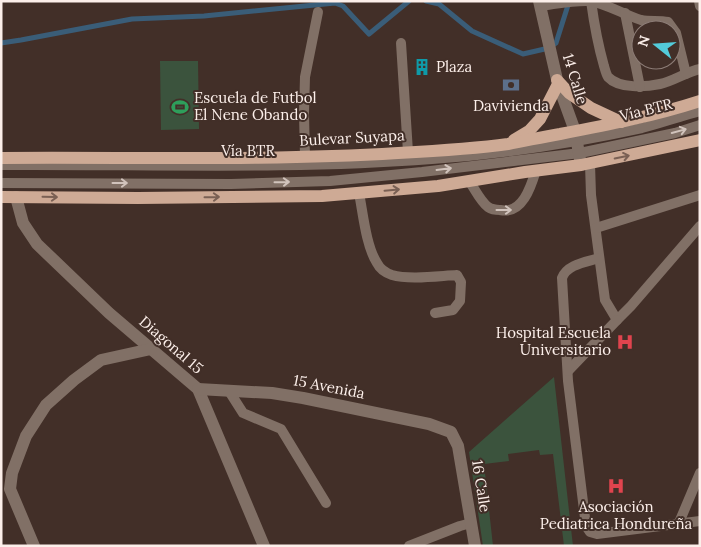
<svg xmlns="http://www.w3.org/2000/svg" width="701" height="547" font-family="Lora,serif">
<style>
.green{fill:#3b533d}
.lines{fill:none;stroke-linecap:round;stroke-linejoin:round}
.stream{stroke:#3a5d78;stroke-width:5}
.service{stroke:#817066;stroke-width:10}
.minor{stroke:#817066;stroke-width:12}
.primary{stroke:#ceaa95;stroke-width:12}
.oneway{stroke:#d1c3bc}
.oneway2{stroke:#7a6054}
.labels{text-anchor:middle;stroke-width:4;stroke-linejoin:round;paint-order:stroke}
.poi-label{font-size:15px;fill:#fcefea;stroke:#422f28;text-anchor:start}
.street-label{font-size:15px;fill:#fcefea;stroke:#422f28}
</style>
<rect width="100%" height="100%" fill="#422f28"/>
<!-- green -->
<g class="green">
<path d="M160,61h38l1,68 -38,1z"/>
<path d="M554,377l19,169h-9l-11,-92 -13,1 -1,-5 -31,4 1,7 -25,3 9,82h-10l-14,-94z"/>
</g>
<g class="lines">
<!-- stream -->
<g class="stream">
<path d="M426,1l13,3 33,27 51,23 26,-6 7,-5 13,-41"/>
<path d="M1,43l20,-3 111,-21 72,-3 131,-13 8,3 26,28 40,-33"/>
</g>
<!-- service -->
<g class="service">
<path d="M591,1c3,22 7,44 13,65 1,3 2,8 4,11 11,12 38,10 52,7 14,-3 26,-12 40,-15"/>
<path d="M699,1l1,5"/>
<path d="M540,6c16,-2 34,-6 50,-5 18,3 34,14 51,19 9,2 18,0 27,2l8,11 10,41"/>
<path d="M625,13l15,74"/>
<path d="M401,43l7,109"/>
<path d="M305,157l-1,-44 1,-36 13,-65"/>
<path d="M590,164l1,31 14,105 12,20 14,-14 69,-80"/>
<path d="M1,165c144,-1 288,5 431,-6 71,-5 141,-16 210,-31 19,-5 39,-12 58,-17"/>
<path d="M469,181c6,8 11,20 19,26 3,2 8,3 12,3 22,5 31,-23 36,-40"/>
<path d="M1,183l230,1 99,-3 92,-9 158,-19 95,-20 25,-8"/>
<path d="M359,193c4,20 7,53 18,70 3,6 9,10 15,12 17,5 46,1 65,0l4,7 -1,19 -7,9 -18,3"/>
<path d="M596,228l104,-33"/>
<path d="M599,258c-12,4 -32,6 -37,20l6,103 18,145 4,6 7,2 103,-13"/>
<path d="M568,371l49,-51"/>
<path d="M229,391l14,22 38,16 45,74"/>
<path d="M678,525l22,-52"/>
<path d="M409,546l51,-20 11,-3"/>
</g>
<!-- minor -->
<g class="minor">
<path d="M539,1l19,83 17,47 6,34"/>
<path d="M16,197l7,26 14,21 72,69 89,76 66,157"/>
<path d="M198,389l74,4 31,5 126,26 22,8 7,14 17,100"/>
<path d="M34,546l-24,-57 2,-16 14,-37 20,-31 28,-25 27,-20 50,-11"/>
</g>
<!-- primary -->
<g class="primary">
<path d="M557,80l12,13 22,15 30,14"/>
<path d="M514,140l15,-9 11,-12 18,-35"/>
<path d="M1,158c133,-1 265,3 397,-5 37,-2 74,-4 110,-9 17,-3 34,-7 52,-10 47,-9 94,-18 140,-33"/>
<path d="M1,197l137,1 184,-2 116,-10 87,-14 56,-7 119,-25"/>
</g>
</g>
<!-- one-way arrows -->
<defs><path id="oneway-shaft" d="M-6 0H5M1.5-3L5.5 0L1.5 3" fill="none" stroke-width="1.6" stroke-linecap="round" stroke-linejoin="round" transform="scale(1.25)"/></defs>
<g class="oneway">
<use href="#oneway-shaft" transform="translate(679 131) rotate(-15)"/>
<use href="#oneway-shaft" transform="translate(444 169) rotate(-7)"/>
<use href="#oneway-shaft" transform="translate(282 182) rotate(-1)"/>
<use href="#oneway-shaft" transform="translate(120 183)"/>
<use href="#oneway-shaft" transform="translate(504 210)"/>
</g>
<g class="oneway2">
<use href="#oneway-shaft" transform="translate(622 157) rotate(-12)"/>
<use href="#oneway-shaft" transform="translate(392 190) rotate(-5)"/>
<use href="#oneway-shaft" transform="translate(50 197) rotate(1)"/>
<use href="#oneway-shaft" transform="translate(212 197) rotate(-1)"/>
</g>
<!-- icons -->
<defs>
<g id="building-bare" transform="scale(1.35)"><path d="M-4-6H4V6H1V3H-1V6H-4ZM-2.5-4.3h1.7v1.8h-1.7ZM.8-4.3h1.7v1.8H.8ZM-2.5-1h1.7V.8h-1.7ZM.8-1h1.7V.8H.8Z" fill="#0f9aa8" stroke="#422f28" stroke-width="2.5" paint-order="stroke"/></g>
<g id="bank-bare" transform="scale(1.35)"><path d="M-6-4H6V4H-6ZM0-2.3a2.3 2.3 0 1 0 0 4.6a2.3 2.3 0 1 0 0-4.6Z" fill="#5c6f8a" stroke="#422f28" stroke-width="2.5" paint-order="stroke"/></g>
<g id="stadium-bare" transform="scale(1.35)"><path d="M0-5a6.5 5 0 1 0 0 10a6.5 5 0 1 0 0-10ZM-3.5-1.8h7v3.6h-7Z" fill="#2e9e5b" stroke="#422f28" stroke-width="2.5" paint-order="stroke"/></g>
<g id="hospital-bare" transform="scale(1.35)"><path d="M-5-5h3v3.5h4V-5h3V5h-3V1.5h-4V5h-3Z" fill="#e0444e" stroke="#422f28" stroke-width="2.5" paint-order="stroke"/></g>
</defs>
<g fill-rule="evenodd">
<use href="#building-bare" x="422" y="67"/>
<use href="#bank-bare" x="511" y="85"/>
<use href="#stadium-bare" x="180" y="107"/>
<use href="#hospital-bare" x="625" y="342"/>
<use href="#hospital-bare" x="616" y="486"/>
</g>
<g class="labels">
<!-- poi labels -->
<g class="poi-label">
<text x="436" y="72">Plaza</text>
<text x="194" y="103">Escuela de Futbol<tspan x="194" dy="17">El Nene Obando</tspan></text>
<text x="511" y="111" text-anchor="middle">Davivienda</text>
<text x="611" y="338" text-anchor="end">Hospital Escuela<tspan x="611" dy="17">Universitario</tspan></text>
<text x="616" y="512" text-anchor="middle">Asociación<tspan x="616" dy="17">Pediatrica Hondureña</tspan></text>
</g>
<!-- street labels -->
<g class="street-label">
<text transform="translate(575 79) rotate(73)" y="5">14 Calle</text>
<text transform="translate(646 110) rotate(-14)" y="5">Vía BTR</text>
<text transform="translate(352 138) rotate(-3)" y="5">Bulevar Suyapa</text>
<text x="248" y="156">Vía BTR</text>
<text transform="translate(171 345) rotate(41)" y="5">Diagonal 15</text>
<text transform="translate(329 387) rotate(11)" y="5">15 Avenida</text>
<text transform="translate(481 486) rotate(81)" y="5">16 Calle</text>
</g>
</g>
<!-- border -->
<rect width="701" height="547" fill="none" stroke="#fcefea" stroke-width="5"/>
<!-- north arrow -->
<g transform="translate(656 45) rotate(287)"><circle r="24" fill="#422f28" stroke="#8c7c76"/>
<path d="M0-4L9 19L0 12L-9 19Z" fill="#53cbda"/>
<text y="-8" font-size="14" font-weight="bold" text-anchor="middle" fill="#fcefea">N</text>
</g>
</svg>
